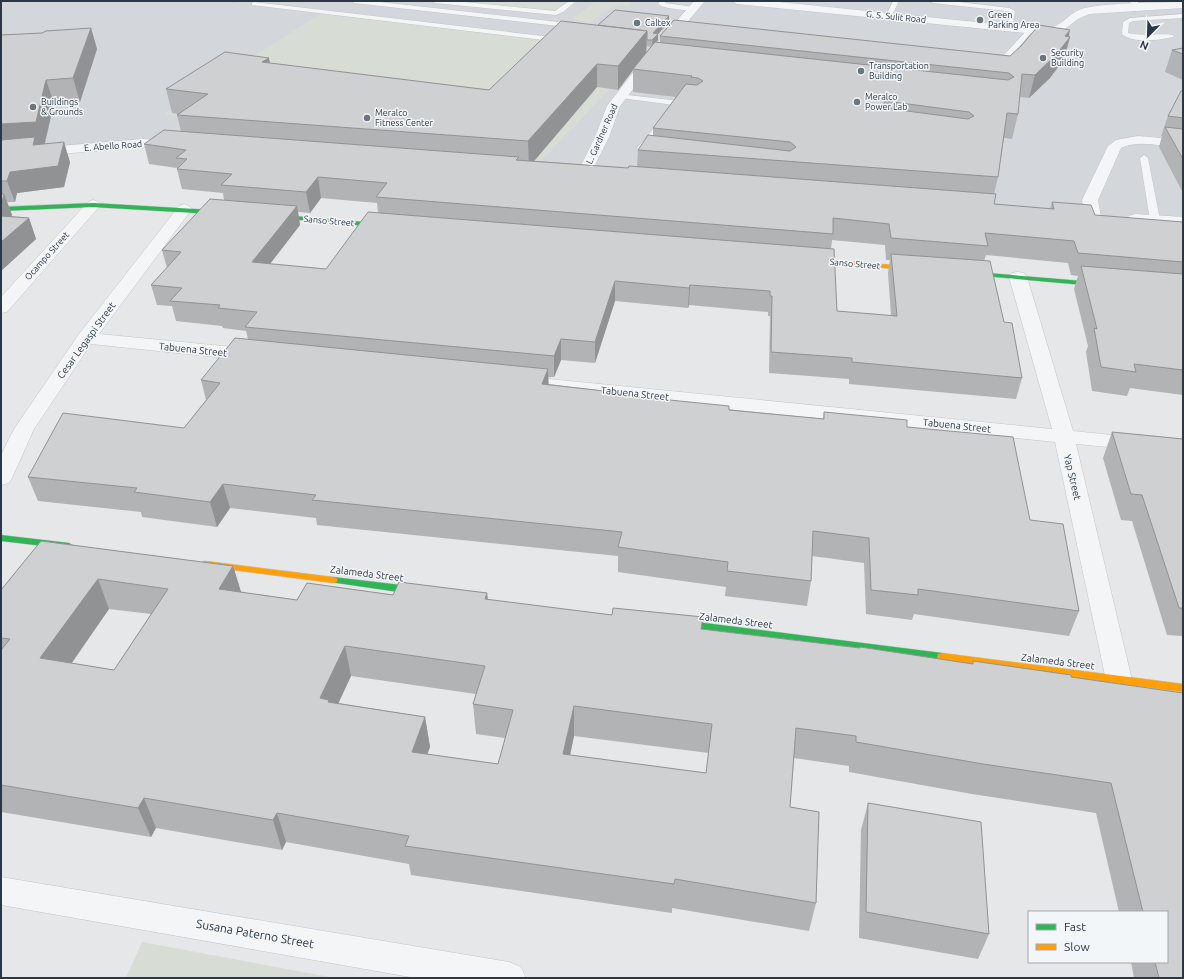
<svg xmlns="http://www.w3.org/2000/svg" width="1184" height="979" font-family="Ubuntu,sans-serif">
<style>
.built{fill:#d3d7dc}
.green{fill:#d7ddd5}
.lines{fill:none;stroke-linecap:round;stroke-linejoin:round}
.lane-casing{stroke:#c3c5c7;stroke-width:1}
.street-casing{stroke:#c3c5c7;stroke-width:1}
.fast-casing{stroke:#c3c5c7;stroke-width:1}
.slow-casing{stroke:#c3c5c7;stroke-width:1}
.path{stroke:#c4c7ca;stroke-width:1.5;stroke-dasharray:1.5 1.5;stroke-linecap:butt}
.lane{fill:#f4f5f7;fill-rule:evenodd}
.street{fill:#f4f5f7;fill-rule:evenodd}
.fast{fill:#30b455;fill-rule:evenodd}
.slow{fill:#ff9f0a;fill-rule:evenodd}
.wall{fill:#b1b3b5;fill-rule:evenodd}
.shaded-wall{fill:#909293}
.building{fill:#ced0d2;stroke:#909293;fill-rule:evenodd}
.poi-dot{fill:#6c757e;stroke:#f3f6f9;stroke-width:1.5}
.labels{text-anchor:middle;stroke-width:3;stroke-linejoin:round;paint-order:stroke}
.far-poi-label{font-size:9px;fill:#2b3744;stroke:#f3f6f9;text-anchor:start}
.far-street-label{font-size:9px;fill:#2b3744;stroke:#f3f6f9}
.street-label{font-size:10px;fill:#2b3744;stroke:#f3f6f9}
.near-street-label{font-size:12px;fill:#2b3744;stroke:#f3f6f9}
</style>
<rect width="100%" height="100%" fill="#e5e7e9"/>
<!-- built -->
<path class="built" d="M1,1h1182v225l-1031,-81 -151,15z"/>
<!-- green -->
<g class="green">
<path d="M461,1h112l-12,10 -9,4 -94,-12z"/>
<path d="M596,1h36l-4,4c-19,1 -24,6 -38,18l-16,-2v-3z"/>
<path d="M320,14l326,37 -108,113 -374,-50z"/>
<path d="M142,942l193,36h-209z"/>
</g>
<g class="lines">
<!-- lane casing -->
<g class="lane-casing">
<g id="lane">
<path d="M351,1h20l205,23 3,2 -3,2 -222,-25z"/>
<path d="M432,1h22l101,10 14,-10h7l-13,11 -7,3 -121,-12z"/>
<path d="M660,1h6l-1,2 28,4 3,2 -3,2c-10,-2 -27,-1 -35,-7z"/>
<path d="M893,1h6l-8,16h-4l-1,-1z"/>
<path d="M930,1h21l58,7 6,3 -3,18 -3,2 -3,-2 3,-17 -3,-1 -73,-8z"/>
<path d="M1127,1h8l12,6 -5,1z"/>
<path d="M254,2l306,36 3,2 -3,2 -308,-37v-2z"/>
<path d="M1183,14v4l-50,3 -4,2 -1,10c13,4 40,-1 46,3l-1,1c-14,3 -39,7 -51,-3l1,-12 7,-4z"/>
<path d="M1027,30l5,1c-7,9 -29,38 -40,37v-4l12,-9z"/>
<path d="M618,94l62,7 4,2 -39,45v4h-6l-2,-4 37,-43 -53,-7 -4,-2z"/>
<path d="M1144,155l4,3 12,62 -5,3 -5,-3 -10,-62z"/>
</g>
</g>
<!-- street casing -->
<g class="street-casing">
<g id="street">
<path d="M694,1h11l-52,62 -33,43 -11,31 -21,42 -5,1 -5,-1 -2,-3 19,-39 12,-31 38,-49z"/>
<path d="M732,1h37l276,28c15,0 25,-18 40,-21 29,-6 68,-5 98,-6v6l-94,6 -11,5 -20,15 -13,1 -308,-31z"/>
<path d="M1138,136l45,4v8c-19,-1 -45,-9 -62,0l-23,52 3,17 -2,3 -6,2 -6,-2 -2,-3 -3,-17 26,-54 8,-6z"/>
<path d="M143,139l35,3 2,3 -2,3 -5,1 -30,-2 -142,12v-8z"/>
<path d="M93,200l5,2 3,3 -3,3 -91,104 -6,1v-16l87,-95z"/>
<path d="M184,204l5,2 3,3 -93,125 155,15 7,2 2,4 -2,4 -7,2 -163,-17 -57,85 -22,49 -3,5 -8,2v-30l13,-26 65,-95 100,-128z"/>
<path d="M1135,214l48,3v10l-54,-5 -2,-3 2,-3z"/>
<path d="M1018,272l6,1 3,4 46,154 110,11v12l-107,-10 56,236 -4,7 -9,3 -9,-3 -4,-7 -51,-238 -536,-54 -7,-2 -3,-4 3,-4 7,-2 533,53 -43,-152 3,-4z"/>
<path d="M1,877l508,85 12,5 5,11h-110l-415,-73z"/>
</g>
</g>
<!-- fast casing -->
<g class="fast-casing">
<g id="fast">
<path d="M93,203l136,8 3,2 -3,2 -136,-8 -92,4v-4z"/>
<path d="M269,214l119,10 3,2 -3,2 -121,-11v-2z"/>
<path d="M963,271l143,12 4,2 -4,2 -145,-13v-2z"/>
<path d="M1,535l68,8 5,3 -5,3 -68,-8z"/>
<path d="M333,577l93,11 4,1 1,3 -1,3 -4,1 -96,-14 -2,-2 2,-2z"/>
<path d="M673,619l269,34 4,1 1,3 -1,3 -4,1 -269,-34 -4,-1 -1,-3 1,-3z"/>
</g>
</g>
<!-- slow casing -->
<g class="slow-casing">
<g id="slow">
<path d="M805,258l114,9 3,2 -3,2 -116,-10v-2z"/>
<path d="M205,561l128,16 3,1 2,2 -2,2 -3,1 -131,-17 -2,-2 2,-2z"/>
<path d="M942,653l241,31v8l-241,-31 -4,-1 -1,-3 1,-3z"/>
</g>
</g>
<!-- path -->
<path class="path" d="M229,1l7,1"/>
<!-- lane -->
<use href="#lane" class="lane"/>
<!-- street -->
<use href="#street" class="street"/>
<!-- fast -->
<use href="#fast" class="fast"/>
<!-- slow -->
<use href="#slow" class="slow"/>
</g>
<!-- wall -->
<g class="wall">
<path d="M669,22l-11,12v6l-2,2h4v-6l350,20 59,-20 1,1 -6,22 -14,19 -21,20 -9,-1 -2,17 -6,25 -8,-1 -6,39 -4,17v10l56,5 2,-7 43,13 88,7v173l-53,-7 -3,8 -35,-5 -6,-39 2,-6 -14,-57 4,-13 -7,-1 -3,-12 -82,-8 -2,6 38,117 -6,21 -167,-15v-5l-80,-6 1,-57h-2v-4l-79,-7 -1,3 -73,-7 -20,62 -34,-3 -7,17h-6v7l83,10v2l98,14 94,9 1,-7 83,15 123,93 49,91 -10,25 -155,-22 -2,6 -46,-6 -2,-51 -52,-7 -1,25 -4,25 -82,-10 1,-9 -108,-15v-16l-301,-31 -1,-7 -86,-10 -13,19 -75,-10 -1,-5 -103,-11 -10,-24 156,-49 22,-28 -5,-20 47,-41 -2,-8 -23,-3 -1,-2 -46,-5 -4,-15 -15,-1 -6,-20 16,-17 -5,-18 62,-50 -1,-7 -41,-4 -5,-20v-1l-28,-4 -5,-20 37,-13 -4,-16 1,-1 -6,-1 -6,-24 103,-31v5l220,27 109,-65zM647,46l4,1 -5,5zM633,70v22l43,5 -23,31v8l-15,14 -1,17 -9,1 -94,-7 63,-74 21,3zM321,198l56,5 1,10 -52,56 -56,-5 30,-39 -2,-13 12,1zM832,240l53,5 1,15h4l-2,13 3,43 -54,-5 -6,-62z"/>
<path d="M91,28l6,21 -17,53 -26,1 -9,41 25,18 -6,25 -47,6 -2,9h-8l5,13 -1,1 18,2 7,21 -35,32v-236l41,-2z"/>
<path d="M1183,48v32l-18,-8 7,-22z"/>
<path d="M1183,91v102l-24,-46 3,-11h-1l7,-20z"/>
<path d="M1112,432l71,7v197l-16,-1 -35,-114 -11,-1 -18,-62z"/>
<path d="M41,541l192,25 8,26 56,8 10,-17 86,12 6,-13 88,11 1,7 124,15 1,-7 90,9 -2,12 159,19v-1l112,17 1,-3 98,14v2l112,16v285h-49l-3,-16h36v-50h-48l-23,-99 -124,-19 -123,-22v-6l-55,-8 -4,49 29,5 -3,91 -7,28 -137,-23v5l-261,-38 -2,-11 -123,-22 -4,8 -126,-22 -5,9 -150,-25v-222zM109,609l42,5 -37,56 -42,-7zM351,676l125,18 -3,10 3,30 29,4 -7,26 -71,-10 3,-7 -5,-30 -87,-14zM574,736l135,17 -3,20 -136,-18z"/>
<path d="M868,803l121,131 -11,25 -119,-21 2,-108z"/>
</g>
<!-- shaded-wall -->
<g class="shaded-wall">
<path d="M669,16v6l-11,12v6l-6,7 1,-14z"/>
<path d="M91,28l6,21 -17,53 -7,-24z"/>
<path d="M1070,30l-2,10 2,-3 -6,22 -14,19 -21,20 6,-23z"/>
<path d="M647,31l-1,22 -13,16v1l-15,20v-24z"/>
<path d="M269,58l4,23 -11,-19z"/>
<path d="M597,64v23l-68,80 -1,-26z"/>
<path d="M46,80l8,23 -10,43 -43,3v-25z"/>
<path d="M64,142l6,20 -6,25 -47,6 -2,9 -8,-21 3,-9z"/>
<path d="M318,177l3,21 -11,15 -4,-21z"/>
<path d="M4,194l8,21 -6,22 -5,-14v-17z"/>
<path d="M297,206l3,19 -44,57 -4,-20z"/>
<path d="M29,218l7,21 -35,32v-29z"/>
<path d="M615,281v20l-20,62v-21z"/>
<path d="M690,285l-1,20 -1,3 1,-20z"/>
<path d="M561,339v21l-7,17v-21z"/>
<path d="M548,369l1,23 -7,-8z"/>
<path d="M223,484l7,24 -13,19 -7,-25z"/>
<path d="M233,566l9,29 -23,-6z"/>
<path d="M98,579l11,30 -55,79 -14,-30z"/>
<path d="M487,593l3,30 -5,-24z"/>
<path d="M345,646l6,30 -18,39 -13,-17z"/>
<path d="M574,706v30l-10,47 -1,-29z"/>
<path d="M425,717l5,30 -13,35 -5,-30z"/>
<path d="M144,798l12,30 -5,9 -13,-29z"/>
<path d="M277,813l9,29 -4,8 -9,-30z"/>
</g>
<!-- building -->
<g class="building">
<path d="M615,10l54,6 -16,17 5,1 -6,6h-5v-9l-49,-6z"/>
<path d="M674,20l336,36 11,-10 18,-21 31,5 -5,6 5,1 -14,18 -21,20 -13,-1 -4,40 -11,-1 -9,64 -360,-27 10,-15 142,16 6,-4 -6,-5 -137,-14 33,-44 11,1 6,-4 -5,-3 -7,-1 1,-1 -59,-7 22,-27 353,38 6,-3 -5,-4 -349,-37zM885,101l84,11 5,4 -6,3 -84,-11v-5z"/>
<path d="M561,21l86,10 -29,35 -21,-2 -69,77 -351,-26 31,-21 -42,-5 59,-37 44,6 -7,4 227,28z"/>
<path d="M91,28l-18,50 -27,2 -10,42 -35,2v-89l41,-2 4,-2z"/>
<path d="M1183,48v6l-11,-4z"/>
<path d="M1181,91h2v27l-15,-2z"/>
<path d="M1165,127l18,2v30z"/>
<path d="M164,130l355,27 -3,3 112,8 1,-2 367,28 -2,10 60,5 -2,-7 39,3 4,10 88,7v40l-105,-9 -4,-12 -89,-8 3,13 -97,-8 -2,-14 -56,-6v16l-457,-37 11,-14 -69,-6 -12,15 -85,-7 11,-11 -55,-5 10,-10 -11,-1 10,-8 -42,-6z"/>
<path d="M35,137l-2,8 31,-3 -6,24 -48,6 -3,9h-6v-41z"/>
<path d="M1,194h3l-3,12z"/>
<path d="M210,199l87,7 -45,56 74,7 42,-57 466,37 3,62 60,5 -6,-62 99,7 14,61 8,1 10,55 -170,-16v-4l-81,-6 1,-56h-2v-5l-80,-6 -1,3 -74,-7 -20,61 -34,-3 -7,17 -309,-29 12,-15 -39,-4 2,-3 -50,-4 12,-13 -31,-3 30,-33 -19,-2z"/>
<path d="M1,216l28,2 -28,24z"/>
<path d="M1081,266l102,8v96l-49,-6 2,8 -35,-5 -7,-39 3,1z"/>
<path d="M235,338l313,31 -6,15 89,10 -1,2 99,10v4l95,9v-7l83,8v7l106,10 17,83 33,4 16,87 -161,-22v6l-47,-5 -2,-52 -56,-7 -2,50 -84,-10 1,-9 -110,-15 4,-15 -310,-32 4,-5 -93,-11 -13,18 -76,-10 3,-4 -109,-11 35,-64 121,15 36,-45 -19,-3z"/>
<path d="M1112,432l71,7v169h-4l-37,-113 -11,-1z"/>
<path d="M41,541l192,25 -14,23 78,11 10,-17 86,12 6,-13 88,11 -2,6 127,16 1,-7 90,9 -2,12 159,19v-1l113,17v-3l98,14v2l112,16v285h-24l-4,-16h12v-50h-24l-32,-129 -128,-19 -127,-22v-6l-60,-8 -6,79 29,5 -3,91 -141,-24 -1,5 -269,-38 4,-10 -132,-23 -4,7 -129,-22 -6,10 -137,-23v-135l9,-11 -9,-1v-48zM98,579l70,10 -54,81 -74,-12zM345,646l140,20 -12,38 40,6 -15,54 -86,-12 13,-35 -97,-15 1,-2 -9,-2zM574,706l138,18 -6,49 -143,-19z"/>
<path d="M868,803l113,19 8,112 -123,-22z"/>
</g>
<!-- markers -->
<g class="poi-dot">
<circle cx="980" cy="20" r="4"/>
<circle cx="637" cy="23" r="4"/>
<circle cx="1043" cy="58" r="4"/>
<circle cx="861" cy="71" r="4"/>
<circle cx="857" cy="102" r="4"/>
<circle cx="33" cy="107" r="4"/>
<circle cx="367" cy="118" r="4"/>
</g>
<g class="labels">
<!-- far-poi labels -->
<g class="far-poi-label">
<text x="988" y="18">Green<tspan x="988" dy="10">Parking Area</tspan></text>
<text x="645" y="26">Caltex</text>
<text x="1051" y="56">Security<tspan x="1051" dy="10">Building</tspan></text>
<text x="869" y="69">Transportation<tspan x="869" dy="10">Building</tspan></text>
<text x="865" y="100">Meralco<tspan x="865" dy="10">Power Lab</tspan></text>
<text x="41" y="105">Buildings<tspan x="41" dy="10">&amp; Grounds</tspan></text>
<text x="375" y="116">Meralco<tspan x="375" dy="10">Fitness Center</tspan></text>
</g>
<!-- far-street labels -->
<g class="far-street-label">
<text transform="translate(896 17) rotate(6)" y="3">G. S. Sulit Road</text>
<text transform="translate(602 134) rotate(-66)" y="3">L. Gardner Road</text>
<text transform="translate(113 146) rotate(-4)" y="3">E. Abello Road</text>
<text transform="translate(329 221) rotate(5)" y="3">Sanso Street</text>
<text transform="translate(47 256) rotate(-48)" y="3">Ocampo Street</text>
<text transform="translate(855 264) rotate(5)" y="3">Sanso Street</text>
</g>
<!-- street labels -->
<g class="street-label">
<text transform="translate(86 340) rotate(-54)" y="4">Cesar Legaspi Street</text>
<text transform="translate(193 349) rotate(6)" y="4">Tabuena Street</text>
<text transform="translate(635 393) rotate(6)" y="4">Tabuena Street</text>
<text transform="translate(957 425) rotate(6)" y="4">Tabuena Street</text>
<text transform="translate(1073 477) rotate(77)" y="4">Yap Street</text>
<text transform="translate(367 573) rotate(7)" y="4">Zalameda Street</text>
<text transform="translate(736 620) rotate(7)" y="4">Zalameda Street</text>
<text transform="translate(1058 661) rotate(7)" y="4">Zalameda Street</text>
</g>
<!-- near-street labels -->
<g class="near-street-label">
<text transform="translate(255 934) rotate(10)" y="4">Susana Paterno Street</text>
</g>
</g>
<!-- border -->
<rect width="1184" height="979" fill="none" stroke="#2b3744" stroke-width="4"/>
<!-- legend -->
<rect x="1028" y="911" width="140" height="52" fill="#f3f6f9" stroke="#a3aab1"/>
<rect x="1036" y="924" width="20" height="6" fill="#30b455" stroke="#a3aab1"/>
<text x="1064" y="931" font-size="12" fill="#2b3744">Fast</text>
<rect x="1036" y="944" width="20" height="6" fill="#ff9f0a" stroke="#a3aab1"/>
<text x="1064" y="951" font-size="12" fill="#2b3744">Slow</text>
<!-- north arrow -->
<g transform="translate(1148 36) rotate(203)" stroke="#f3f6f9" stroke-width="3" paint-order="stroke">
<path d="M0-3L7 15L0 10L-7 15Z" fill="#2b3744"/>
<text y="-6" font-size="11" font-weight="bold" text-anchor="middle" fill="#2b3744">N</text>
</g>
</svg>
